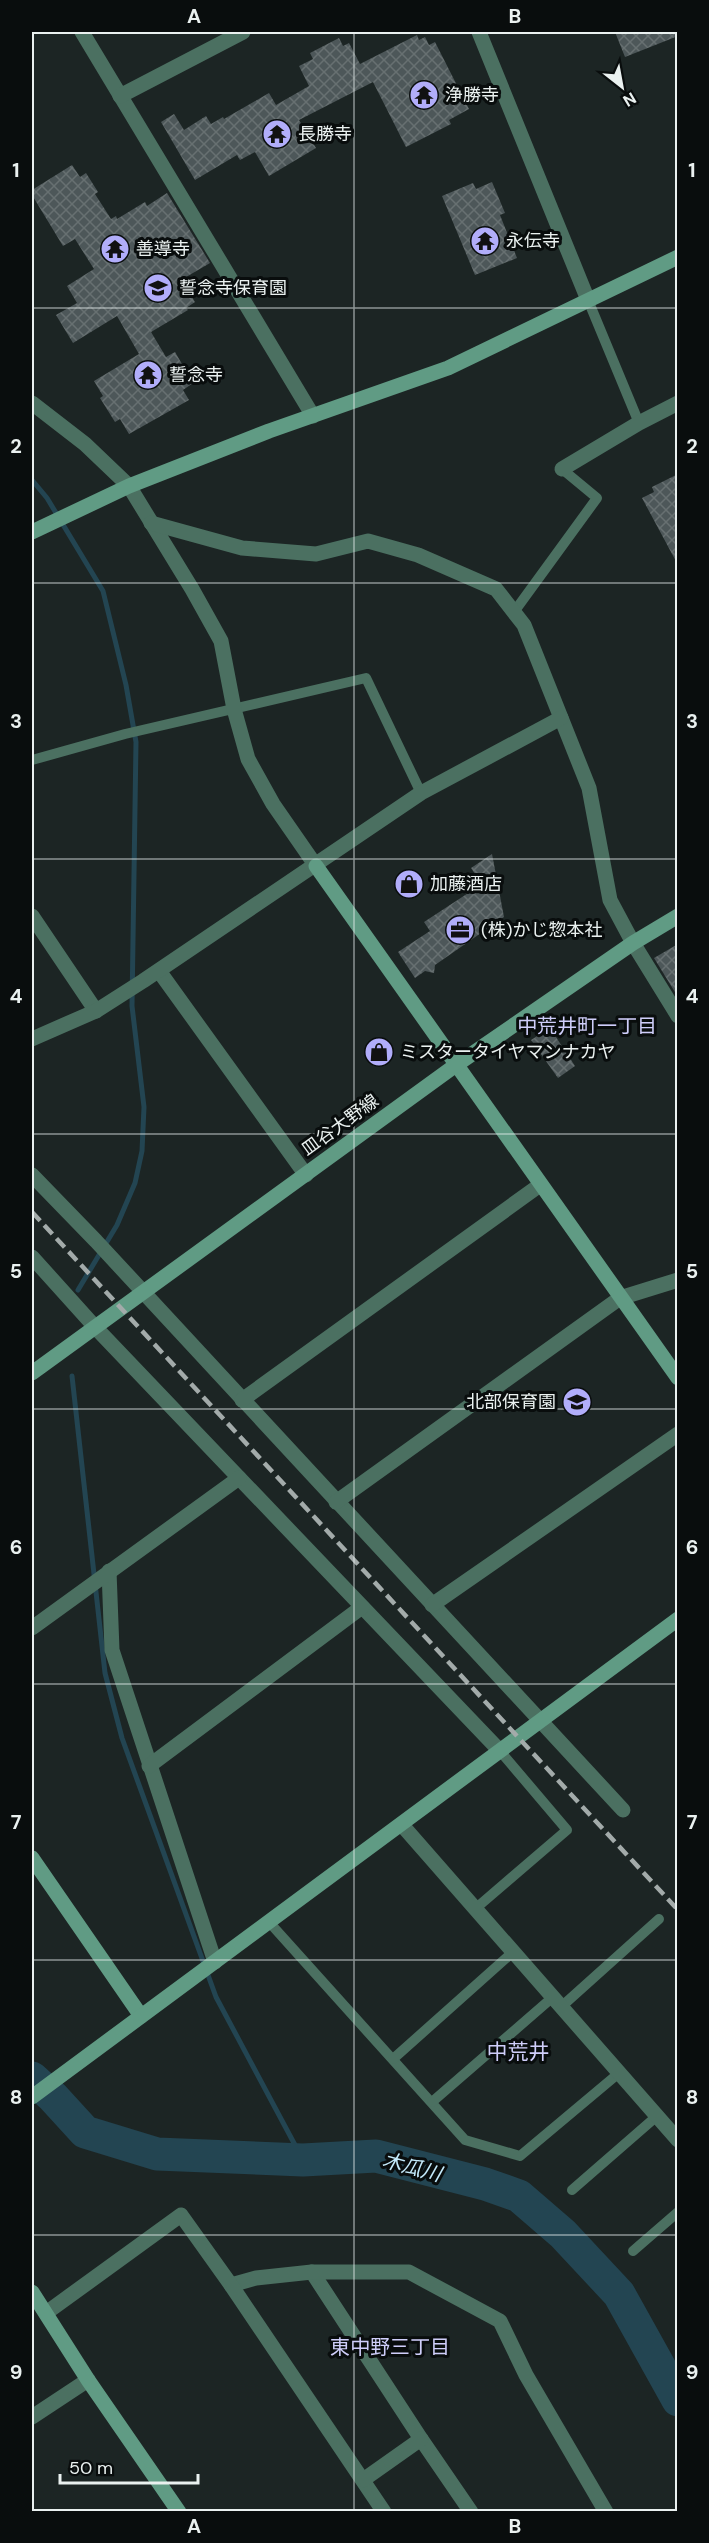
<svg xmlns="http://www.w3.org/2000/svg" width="709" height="2543" font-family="'DM Sans','Noto Sans JP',sans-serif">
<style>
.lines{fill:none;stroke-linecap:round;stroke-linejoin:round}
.stream{stroke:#234552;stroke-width:5}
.river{stroke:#234552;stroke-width:33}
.building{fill:url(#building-cross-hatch)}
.lane{stroke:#4b7061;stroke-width:10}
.street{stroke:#4b7061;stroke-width:15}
.secondary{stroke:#609b84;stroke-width:15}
.rail{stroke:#a3abaa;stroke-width:4.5;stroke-dasharray:12 6;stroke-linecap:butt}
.grid{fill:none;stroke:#eaf1f0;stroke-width:1.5;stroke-opacity:0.55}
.labels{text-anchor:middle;stroke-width:6;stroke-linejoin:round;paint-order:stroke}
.poi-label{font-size:18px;fill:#eaf1f0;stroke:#090d0d;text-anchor:start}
.street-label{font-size:18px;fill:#eaf1f0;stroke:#090d0d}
.neighbourhood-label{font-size:20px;fill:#cfcefa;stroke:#090d0d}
.water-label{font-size:20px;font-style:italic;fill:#c5ebfc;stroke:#090d0d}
.quarter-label{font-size:21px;fill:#cfcefa;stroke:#090d0d}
.neatline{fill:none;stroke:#eaf1f0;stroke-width:2}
.grid-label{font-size:20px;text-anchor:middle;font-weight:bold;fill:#eaf1f0}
</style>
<defs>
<pattern id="building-cross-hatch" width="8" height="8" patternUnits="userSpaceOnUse" patternTransform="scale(1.5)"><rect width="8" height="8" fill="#4d5759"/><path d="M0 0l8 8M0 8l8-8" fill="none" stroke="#677071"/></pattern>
</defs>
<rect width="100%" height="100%" fill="#1c2524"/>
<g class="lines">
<!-- stream -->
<g class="stream">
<path d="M32,480l15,18 56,93 23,94 10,57 -4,264 12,101 -2,44 -7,32 -18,42 -39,65"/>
<path d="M72,1376l33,297 17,65 94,259 87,163"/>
</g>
<!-- river -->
<path class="river" d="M32,2078l21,19 32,35 72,22 146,6 73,-4 109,28 34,12 44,38 56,60 59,106"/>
</g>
<!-- building -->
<g class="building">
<path d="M615,32h63v4l-53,21z"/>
<path d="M417,35l2,5 6,-3 4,8 6,-3 34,67 -20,11 2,4 -45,23 -33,-65 -74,38 17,28 -47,28 -14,-24 -15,8 -3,-5 -42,25 -34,-58 13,-8 10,16 22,-14 5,8 12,-7 1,2 45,-26 7,12 33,-19 -10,-20 14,-7 -3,-6 29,-15 4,8 6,-3 11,21z"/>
<path d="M72,165l8,12 6,-4 12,19 -3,2 16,25 5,-3 1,3 28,-17 2,4 20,-13 43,70 -29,17 14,22 -9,6 2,2 -37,22 15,25 9,-5 18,31 -10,7 6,10 -60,34 -9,-15 -5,3 -15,-24 3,-2 -9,-15 45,-27 -22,-38 -44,27 -17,-28 21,-12 -10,-17 27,-17 -19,-30 -12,7 -31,-51v-5z"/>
<path d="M492,182l13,31 -5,2 17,43 -42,17 -33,-79 31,-13 3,6z"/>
<path d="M678,474v91l-36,-67 12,-6 -2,-5z"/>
<path d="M492,854l12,63 -69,48 -1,8 -9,-2 -10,7 -17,-26 32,-21 -6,-9 58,-38 -11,-16z"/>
<path d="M678,944v53l-24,-39z"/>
<path d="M550,1028l25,38 -17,12 -27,-38z"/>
</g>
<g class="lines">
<!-- lane -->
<g class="lane">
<path d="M588,300l51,123"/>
<path d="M514,612l83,-114 -35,-29"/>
<path d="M32,760l93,-26 241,-56 55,115"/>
<path d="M475,1909l92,-79 -67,-79"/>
<path d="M269,1922l196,218 55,16 99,-83"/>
<path d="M561,2007l98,-88"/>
<path d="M393,2059l120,-107"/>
<path d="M432,2102l121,-105"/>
<path d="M572,2190l85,-74"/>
<path d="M633,2251l45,-39"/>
</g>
<!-- street -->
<g class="street">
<path d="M82,32l231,384"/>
<path d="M479,32l109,268"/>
<path d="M120,96l123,-64"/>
<path d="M32,403l53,41 44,42 63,103 29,52 13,68 14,50 25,45 43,62"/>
<path d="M562,469l77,-46 39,-20"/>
<path d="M151,523l91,25 74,6 52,-13 50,14 78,34 28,36 65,163 21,112 23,43 45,73"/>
<path d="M32,916l64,95"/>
<path d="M159,971l147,204"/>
<path d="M32,1039l64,-28 47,-30 278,-188 140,-75"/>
<path d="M32,1175l64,66 527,569"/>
<path d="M32,1257l63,70 405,424"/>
<path d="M242,1400l298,-215"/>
<path d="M336,1502l284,-204 58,-18"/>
<path d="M109,1571l3,79 103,312"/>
<path d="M432,1605l246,-171"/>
<path d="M32,1628l207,-150"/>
<path d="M149,1766l213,-159"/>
<path d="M402,1825l276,315"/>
<path d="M312,2272l109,167 50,73"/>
<path d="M231,2285l25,-7 56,-6h97l91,49 26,54 80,137"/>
<path d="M46,2313l135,-98 50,70 153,227"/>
<path d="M32,2417l56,-37"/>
<path d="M363,2480l58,-41"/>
</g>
<!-- secondary -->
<g class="secondary">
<path d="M32,532l97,-46 140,-55 179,-63 230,-111"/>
<path d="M316,866l362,512"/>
<path d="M32,1373l424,-308 177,-122 45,-27"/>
<path d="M32,1858l109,158"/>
<path d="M32,2097l646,-478"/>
<path d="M32,2292l56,88 91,132"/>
</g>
<!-- rail -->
<path class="rail" d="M32,1212l646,698"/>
</g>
<!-- grid -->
<path class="grid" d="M354,32v2480M32,308h646M32,583h646M32,859h646M32,1134h646M32,1409h646M32,1684h646M32,1960h646M32,2235h646"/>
<!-- icons -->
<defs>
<g id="temple-disc" transform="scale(1.5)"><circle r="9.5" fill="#b1adfa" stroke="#090d0d"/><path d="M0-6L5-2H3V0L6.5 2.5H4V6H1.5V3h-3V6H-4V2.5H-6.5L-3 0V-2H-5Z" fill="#111"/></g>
<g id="school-disc" transform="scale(1.5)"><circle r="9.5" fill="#b1adfa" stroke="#090d0d"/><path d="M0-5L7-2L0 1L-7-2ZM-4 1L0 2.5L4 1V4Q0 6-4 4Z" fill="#111"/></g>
<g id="shop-disc" transform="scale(1.5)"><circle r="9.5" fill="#b1adfa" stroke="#090d0d"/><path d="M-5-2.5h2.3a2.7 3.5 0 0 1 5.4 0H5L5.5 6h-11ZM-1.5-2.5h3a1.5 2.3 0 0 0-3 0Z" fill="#111"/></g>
<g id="office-disc" transform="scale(1.5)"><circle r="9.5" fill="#b1adfa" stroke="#090d0d"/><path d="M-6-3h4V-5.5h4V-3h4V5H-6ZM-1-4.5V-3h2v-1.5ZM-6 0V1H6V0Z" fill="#111"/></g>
</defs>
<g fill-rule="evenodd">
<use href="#temple-disc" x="424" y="95"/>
<use href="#temple-disc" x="277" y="134"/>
<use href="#temple-disc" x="485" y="241"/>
<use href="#temple-disc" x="115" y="249"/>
<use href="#school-disc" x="158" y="288"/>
<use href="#temple-disc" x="148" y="375"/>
<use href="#shop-disc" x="409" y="884"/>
<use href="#office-disc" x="460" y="930"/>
<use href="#shop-disc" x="379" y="1052"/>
<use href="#school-disc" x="577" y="1402"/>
</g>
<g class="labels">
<!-- poi labels -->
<g class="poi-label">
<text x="445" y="101">浄勝寺</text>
<text x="298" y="140">長勝寺</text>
<text x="506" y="247">永伝寺</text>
<text x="136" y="255">善導寺</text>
<text x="179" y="294">誓念寺保育園</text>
<text x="169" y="381">誓念寺</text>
<text x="430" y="890">加藤酒店</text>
<text x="481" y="936">(株)かじ惣本社</text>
<text x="400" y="1058">ミスタータイヤマンナカヤ</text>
<text x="556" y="1408" text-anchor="end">北部保育園</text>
</g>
<!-- street labels -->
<g class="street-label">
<text transform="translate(340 1125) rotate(-36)" y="6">皿谷大野線</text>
</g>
<!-- neighbourhood labels -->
<g class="neighbourhood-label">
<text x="587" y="1033">中荒井町一丁目</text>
<text x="390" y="2354">東中野三丁目</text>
</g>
<!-- water labels -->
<g class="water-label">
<text transform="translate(412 2167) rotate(15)" y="7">木瓜川</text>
</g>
<!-- quarter labels -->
<g class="quarter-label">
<text x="518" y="2059">中荒井</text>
</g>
</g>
<!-- border -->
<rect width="709" height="2543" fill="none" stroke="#090d0d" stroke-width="66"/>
<!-- north arrow -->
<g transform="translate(622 87) rotate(149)" stroke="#090d0d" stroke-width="4.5" paint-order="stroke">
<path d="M0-4.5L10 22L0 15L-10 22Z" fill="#eaf1f0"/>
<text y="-9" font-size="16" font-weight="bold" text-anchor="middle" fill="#eaf1f0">N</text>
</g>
<!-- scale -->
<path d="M60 2474v9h138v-9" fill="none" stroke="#eaf1f0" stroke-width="3"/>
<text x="69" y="2474" font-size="18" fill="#eaf1f0" stroke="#090d0d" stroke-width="4.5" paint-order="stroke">50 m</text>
<rect x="33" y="33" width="643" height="2477" class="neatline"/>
<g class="grid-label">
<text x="194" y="23">A</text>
<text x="515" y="23">B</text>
<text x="16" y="177">1</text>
<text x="692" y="177">1</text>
<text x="16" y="453">2</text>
<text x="692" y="453">2</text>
<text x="16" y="728">3</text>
<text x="692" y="728">3</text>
<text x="16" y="1003">4</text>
<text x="692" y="1003">4</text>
<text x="16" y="1278">5</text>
<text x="692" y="1278">5</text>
<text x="16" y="1554">6</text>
<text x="692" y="1554">6</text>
<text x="16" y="1829">7</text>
<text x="692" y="1829">7</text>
<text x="16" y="2104">8</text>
<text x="692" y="2104">8</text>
<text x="16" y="2379">9</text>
<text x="692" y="2379">9</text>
<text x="194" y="2533">A</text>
<text x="515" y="2533">B</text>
</g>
</svg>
